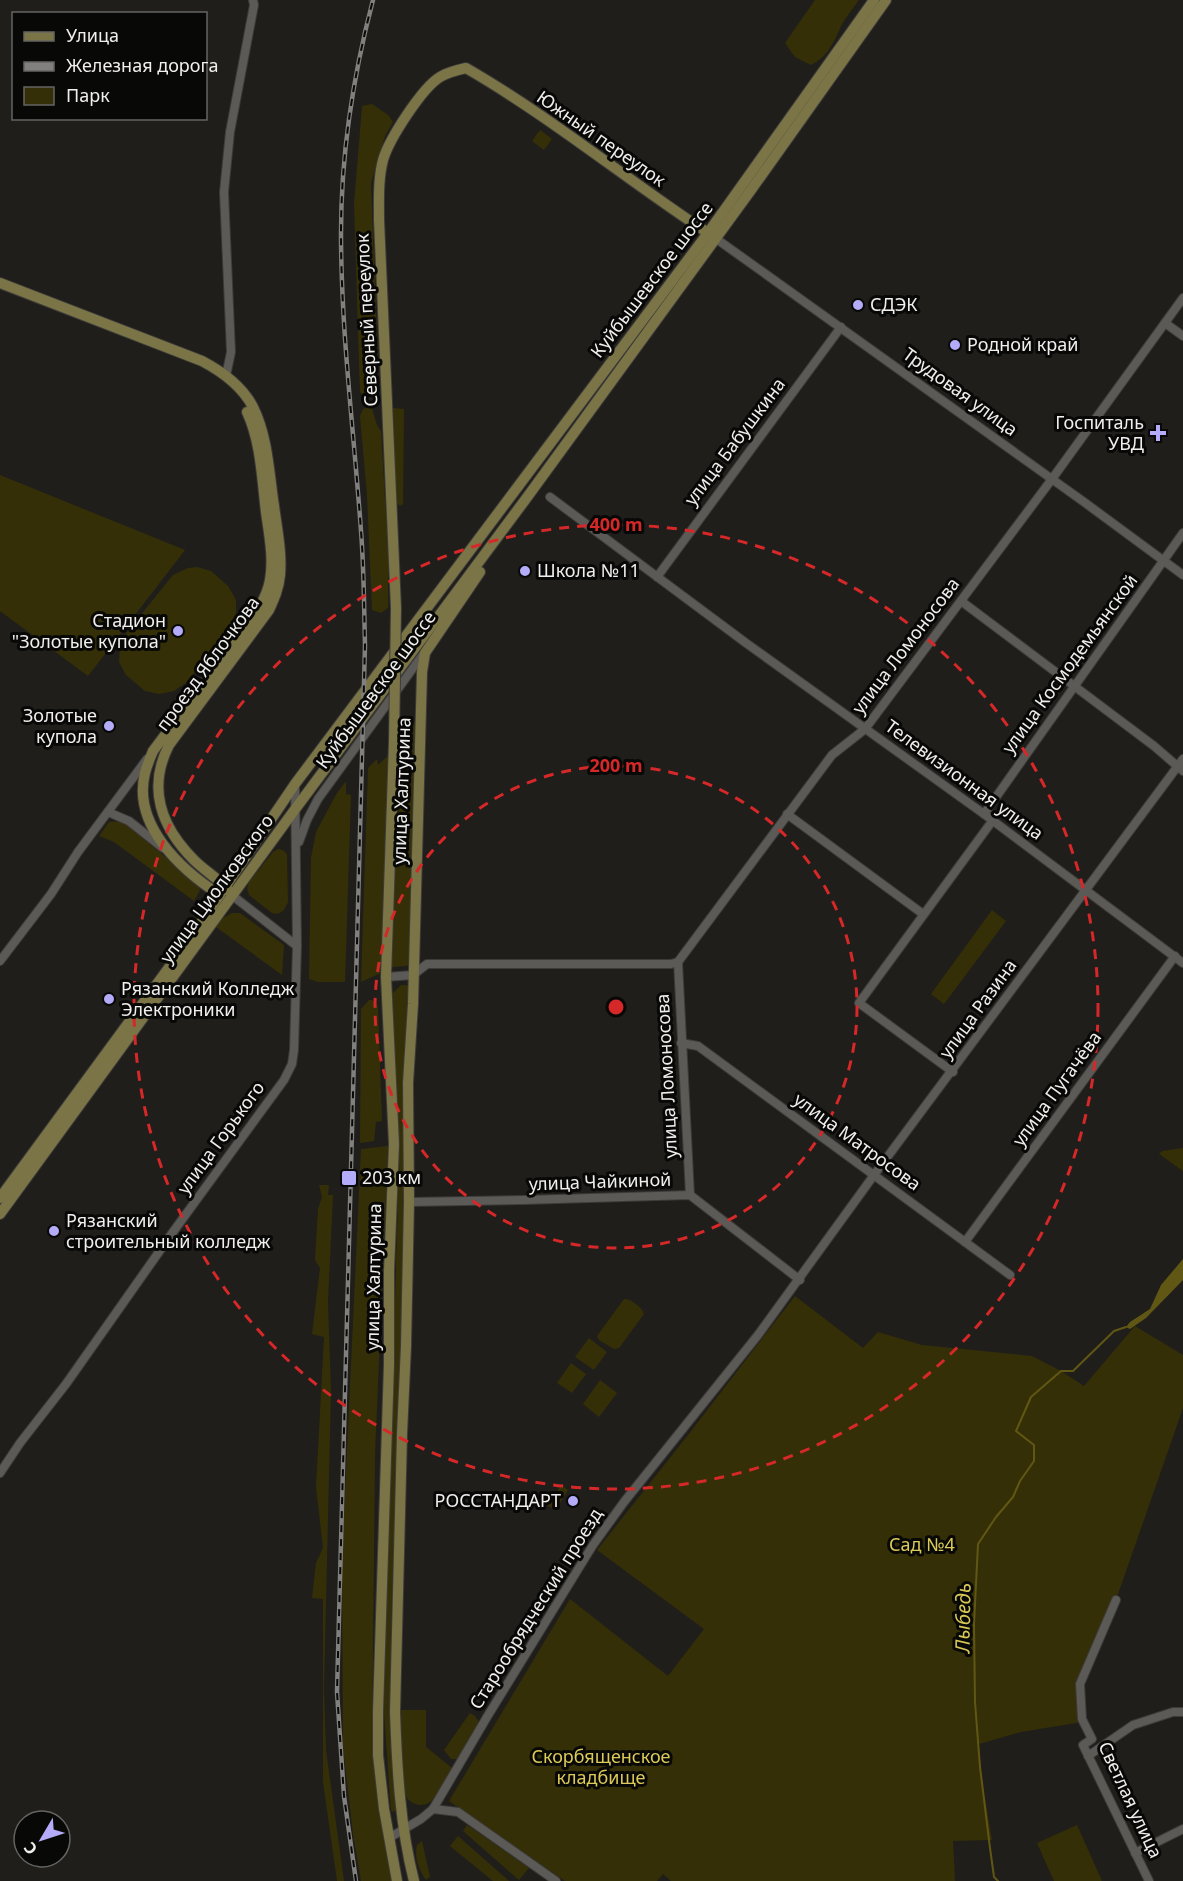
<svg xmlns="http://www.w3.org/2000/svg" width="1183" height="1881" font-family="'Noto Sans',sans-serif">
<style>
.green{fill:#352f07}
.water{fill:#615714}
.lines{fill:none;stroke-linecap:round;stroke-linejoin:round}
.stream{stroke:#615714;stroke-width:2}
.minor-casing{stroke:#3c3b39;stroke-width:10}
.major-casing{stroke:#3c3b39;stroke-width:12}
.minor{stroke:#5b5a57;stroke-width:8}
.major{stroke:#7b7446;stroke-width:10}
.rail-casing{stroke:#81807e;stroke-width:4.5}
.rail{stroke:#080807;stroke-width:2;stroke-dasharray:7;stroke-linecap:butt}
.major-bridge-casing{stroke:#3c3b39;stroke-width:12;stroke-linecap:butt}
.major-bridge{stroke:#7b7446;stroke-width:10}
.ring{fill:none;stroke:#d62828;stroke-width:3;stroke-dasharray:10 8}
.poi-dot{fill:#b4acf9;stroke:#080807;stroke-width:2}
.labels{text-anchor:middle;stroke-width:6;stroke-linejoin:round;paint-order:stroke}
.street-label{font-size:18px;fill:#f0efed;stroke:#080807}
.poi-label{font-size:18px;fill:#f0efed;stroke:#080807;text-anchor:start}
.park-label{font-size:18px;fill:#dccb58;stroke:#080807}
.water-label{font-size:20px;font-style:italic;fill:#d9c855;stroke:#080807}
.centre{fill:#d62828;stroke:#080807;stroke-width:3}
.ring-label{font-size:18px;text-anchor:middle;font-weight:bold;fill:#d62828;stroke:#080807;stroke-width:6;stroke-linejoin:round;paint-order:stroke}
</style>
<rect width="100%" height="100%" fill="#1f1e1b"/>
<!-- green -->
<g class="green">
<path d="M815,0h44c-6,8 -12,16 -17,24 -7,16 -14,33 -31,41l-16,-8 -10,-14z"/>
<path d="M372,104l16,11 5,7 -8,14 -14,47 7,179v27l-8,8h-6l-4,-5 -6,-188 8,-98z"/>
<path d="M540,130l12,9 -8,11 -12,-9z"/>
<path d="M371,407c5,9 3,16 10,24l7,119v58l-7,5 -9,-3 -5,-115 -7,-79 3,-7z"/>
<path d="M393,408l11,1 -1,95 -3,2 -3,-3z"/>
<path d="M0,475l185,75 -97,126 -88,-65z"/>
<path d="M197,567l14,4 17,15 8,14v16l-7,13 -42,53 -13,9 -15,3 -14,-3 -19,-16 -7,-13 1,-16 7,-14 46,-57 15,-7z"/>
<path d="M415,722l-5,242 -4,2 -15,1 11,-231 -2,-9z"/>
<path d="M389,755l-8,218 -20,9 7,-214 9,-9 1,6z"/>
<path d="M346,781v13l5,1 -6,187h-27l-9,-3 2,-121 5,-26 21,-39z"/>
<path d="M122,821l75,62 3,7 -6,11 -80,-59 -15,-6 10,-14z"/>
<path d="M278,849l5,1 4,4 1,48 -4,8 -6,4 -6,-1 -23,-18 -2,-7 2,-6 24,-30z"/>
<path d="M992,910l14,11 -62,83 -13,-10z"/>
<path d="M232,913h8l44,32 -2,30 -66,-48 7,-9z"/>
<path d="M401,985h5l4,3 -4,208 -15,427v90l6,96 -4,3 -2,-2 -7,-97 6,-257 8,-254v-60l-7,-147z"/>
<path d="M369,1000h3l6,6 4,115 -6,1 -2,19 -14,2 1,-134z"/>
<path d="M388,1146l-13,309 -3,292 7,68 15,66h-33l-8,-47 -10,-87 -1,-188 19,-410z"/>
<path d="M1183,1148v23l-24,-17 3,-3z"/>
<path d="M319,1185h10l-1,10h5l-5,107 3,89 -7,297 2,62 18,131h-7l-14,-99v-183l-11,-1 4,-35 7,-15 -7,-61 8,-150 -12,-3 8,-66 -5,-8 3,-51 4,-12z"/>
<path d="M795,1296l68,52 15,-16 44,13 110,11 29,15 23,15 51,-60 48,29v53l-67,192 -36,84 2,38 -61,10 -42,12 3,36 10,60 -39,1 2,40h-284l-8,-7 -6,7h-92l-116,-80 121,-202 98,77 36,-47 -107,-79 91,-115z"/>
<path d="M624,1299c7,0 18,8 20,15l-25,34 -5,1 -15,-9 -2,-4z"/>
<path d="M589,1338l18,14 -13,18 -19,-13z"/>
<path d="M571,1363l15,11 -14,19 -15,-10z"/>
<path d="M600,1380l17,13 -18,24 -16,-13z"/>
<path d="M561,1485l7,5 -12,20 -8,-4z"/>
<path d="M400,1710h26v37l26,21c-8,13 -17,43 -37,36 -7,-3 -9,-7 -11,-14z"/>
<path d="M470,1713l5,3 4,6 -22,37h-6l-7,-9z"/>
<path d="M467,1825l62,43 -10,12 -56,-49z"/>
<path d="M1077,1825l25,56h-48l-17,-38z"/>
<path d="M458,1836l51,45h-16l-43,-35z"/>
<path d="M422,1841l8,36 -4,3c-7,-10 -12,-22 -9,-35z"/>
</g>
<!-- water -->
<path class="water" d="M1183,1259v21l-37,38 -16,11 -4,-2 4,-5 20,-13 11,-24z"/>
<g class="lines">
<!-- stream -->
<path class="stream" d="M998,1881l-4,-4 -4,-29 -10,-81 -5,-65 -1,-78 4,-80 18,-27 17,-20 7,-16 14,-20v-16l-18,-14 15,-34 30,-26h12l41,-40 12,-4"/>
<!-- minor casing -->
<g class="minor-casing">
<g id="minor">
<path d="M711,235l373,267 99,73"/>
<path d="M1165,323l18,13"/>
<path d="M226,376l5,-24 -7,-160 6,-60 24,-127 -1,-5"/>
<path d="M550,497l196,146 238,171 199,149"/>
<path d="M657,577l184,-250"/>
<path d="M961,601l193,145 29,25"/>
<path d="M108,812l21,9 34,27"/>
<path d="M787,814l136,100"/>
<path d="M984,814l199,-281"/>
<path d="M299,842l8,-22 11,-21 106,-146"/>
<path d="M233,896l64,50"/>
<path d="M0,961l51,-67 27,-42 69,-93"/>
<path d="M386,977l27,-2 14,-11h244l7,-2"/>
<path d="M681,1043l17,3 312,229"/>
<path d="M953,1072l-94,-69 134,-183"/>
<path d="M690,1195l-12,-233 154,-207 33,-26 187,-250 131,-181"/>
<path d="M409,1202l115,-2 166,-5 110,85"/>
<path d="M965,1242l210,-286"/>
<path d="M0,1473l20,-30 46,-59 107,-152 111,-152 8,-16 2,-14 3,-104 -2,-162"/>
<path d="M1116,1600l-36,84 2,35 10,20 -9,6 66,136"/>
<path d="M1088,1756l45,-31 40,-13h10"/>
<path d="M433,1809l25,3 98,69"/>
<path d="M389,1838l32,-19 12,-10 54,-92 106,-172 31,-43 134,-167 116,-160 309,-416"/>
<path d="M1135,1853l48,-24"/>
</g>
</g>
<!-- major casing -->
<g class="major-casing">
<g id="major">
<path d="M0,283l202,78c21,11 40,25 51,46 15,30 16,67 21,99 3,23 8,47 6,69 -1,13 -6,24 -11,35l-100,135c-22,43 -8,82 25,115 11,11 25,19 35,31"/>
<path d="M396,608l-17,-388c0,-20 -1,-41 4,-60 6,-21 39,-72 57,-83 8,-5 17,-7 26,-9 85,49 161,112 242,165"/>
<path d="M394,742l-8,235 8,167 -5,127v93l-11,347v44l6,54 13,72"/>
<path d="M220,895c-39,-25 -88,-70 -75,-122 2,-8 5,-15 8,-22l103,-137c6,-11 12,-21 14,-34 4,-22 -1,-46 -4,-68 -4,-33 -5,-70 -19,-100"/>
<path d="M0,1198l190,-259 105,-155 413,-551 166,-233"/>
<path d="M0,1214l296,-406 232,-312 223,-306 135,-190"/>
<path d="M414,1881c-14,-55 -17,-113 -19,-169l7,-278 4,-88 3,-144 -1,-119 5,-79 9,-332 3,-19 55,-81"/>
</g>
</g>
<!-- minor -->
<use href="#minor" class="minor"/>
<!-- major -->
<use href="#major" class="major"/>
<!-- rail casing -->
<g class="rail-casing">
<path id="rail" d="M356,1881l-12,-85 -7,-104 28,-1047c-1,-38 -1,-76 -4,-114 -7,-99 -20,-198 -20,-298 0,-78 12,-157 32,-233"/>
</g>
<!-- rail -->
<use href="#rail" class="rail"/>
<!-- major-bridge casing -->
<g class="major-bridge-casing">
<path id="major-bridge" d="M394,742l2,-134"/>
</g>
<!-- major-bridge -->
<use href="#major-bridge" class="major-bridge"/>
</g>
<!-- distance rings -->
<g class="ring">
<circle cx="616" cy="1007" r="241"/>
<circle cx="616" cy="1007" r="482"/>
</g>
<!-- markers -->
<g class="poi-dot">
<circle cx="858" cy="305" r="6"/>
<circle cx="955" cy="345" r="6"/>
<path d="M1155 424h6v6h6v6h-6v6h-6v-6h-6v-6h6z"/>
<circle cx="525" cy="571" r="6"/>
<circle cx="178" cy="631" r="6"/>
<circle cx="109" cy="726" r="6"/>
<circle cx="109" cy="999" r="6"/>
<rect x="341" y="1170" width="16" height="16" rx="3"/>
<circle cx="54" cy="1231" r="6"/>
<circle cx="573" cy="1501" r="6"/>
</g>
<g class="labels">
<!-- street labels -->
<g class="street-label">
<text transform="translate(601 139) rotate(35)" y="6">Южный переулок</text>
<text transform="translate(652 280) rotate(-53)" y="6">Куйбышевское шоссе</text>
<text transform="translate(367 320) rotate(-93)" y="6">Северный переулок</text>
<text transform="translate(960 392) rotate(36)" y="6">Трудовая улица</text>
<text transform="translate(735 442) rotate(-53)" y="6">улица Бабушкина</text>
<text transform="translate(906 646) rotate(-53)" y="6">улица Ломоносова</text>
<text transform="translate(208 664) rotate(-54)" y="6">проезд Яблочкова</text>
<text transform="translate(1070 664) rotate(-54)" y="6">улица Космодемьянской</text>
<text transform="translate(376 690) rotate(-54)" y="6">Куйбышевское шоссе</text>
<text transform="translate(964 780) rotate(36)" y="6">Телевизионная улица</text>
<text transform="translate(402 791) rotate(-88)" y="6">улица Халтурина</text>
<text transform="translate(217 889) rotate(-54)" y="6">улица Циолковского</text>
<text transform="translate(978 1009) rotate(-54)" y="6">улица Разина</text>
<text transform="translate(667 1076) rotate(-93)" y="6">улица Ломоносова</text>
<text transform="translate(1057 1089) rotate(-54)" y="6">улица Пугачёва</text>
<text transform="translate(221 1138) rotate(-54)" y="6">улица Горького</text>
<text transform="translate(857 1142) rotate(36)" y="6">улица Матросова</text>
<text transform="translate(600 1182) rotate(-2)" y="6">улица Чайкиной</text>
<text transform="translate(374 1277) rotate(-89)" y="6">улица Халтурина</text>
<text transform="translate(536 1609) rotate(-58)" y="6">Старообрядческий проезд</text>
<text transform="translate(1130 1800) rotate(65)" y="6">Светлая улица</text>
</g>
<!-- poi labels -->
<g class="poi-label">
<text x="870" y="311">СДЭК</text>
<text x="967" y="351">Родной край</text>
<text x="1144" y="429" text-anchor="end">Госпиталь<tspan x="1144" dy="21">УВД</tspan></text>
<text x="537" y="577">Школа №11</text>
<text x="166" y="627" text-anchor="end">Стадион<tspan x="166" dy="21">"Золотые купола"</tspan></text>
<text x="97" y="722" text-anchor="end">Золотые<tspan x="97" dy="21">купола</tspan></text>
<text x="121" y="995">Рязанский Колледж<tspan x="121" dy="21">Электроники</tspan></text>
<text x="362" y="1184">203 км</text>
<text x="66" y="1227">Рязанский<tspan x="66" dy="21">строительный колледж</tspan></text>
<text x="561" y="1507" text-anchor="end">РОССТАНДАРТ</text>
</g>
<!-- park labels -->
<g class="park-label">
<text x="922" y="1551">Сад №4</text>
<text x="601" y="1763">Скорбященское<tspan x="601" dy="21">кладбище</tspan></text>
</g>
<!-- water labels -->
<g class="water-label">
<text transform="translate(963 1618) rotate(-89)" y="7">Лыбедь</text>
</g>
</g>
<circle cx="616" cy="1007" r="9" class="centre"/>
<g class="ring-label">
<text x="616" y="531">400 m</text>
<text x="616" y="772">200 m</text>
</g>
<!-- legend -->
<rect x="12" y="12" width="195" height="108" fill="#080807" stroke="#656463" stroke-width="1.5"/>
<rect x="24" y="32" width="30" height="9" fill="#7b7446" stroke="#656463" stroke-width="1.5"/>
<text x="66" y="42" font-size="18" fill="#f0efed">Улица</text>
<rect x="24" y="62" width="30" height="9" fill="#81807e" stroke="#656463" stroke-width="1.5"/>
<text x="66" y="72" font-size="18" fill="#f0efed">Железная дорога</text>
<rect x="24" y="87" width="30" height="18" fill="#352f07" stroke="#656463" stroke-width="1.5"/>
<text x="66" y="102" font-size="18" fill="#f0efed">Парк</text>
<!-- north arrow -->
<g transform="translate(42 1839) rotate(231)"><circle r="28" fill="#080807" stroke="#656463" stroke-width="1.5"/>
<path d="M0-4.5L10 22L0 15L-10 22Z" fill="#b4acf9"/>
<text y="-9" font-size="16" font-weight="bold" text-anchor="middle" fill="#f0efed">С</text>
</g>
</svg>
